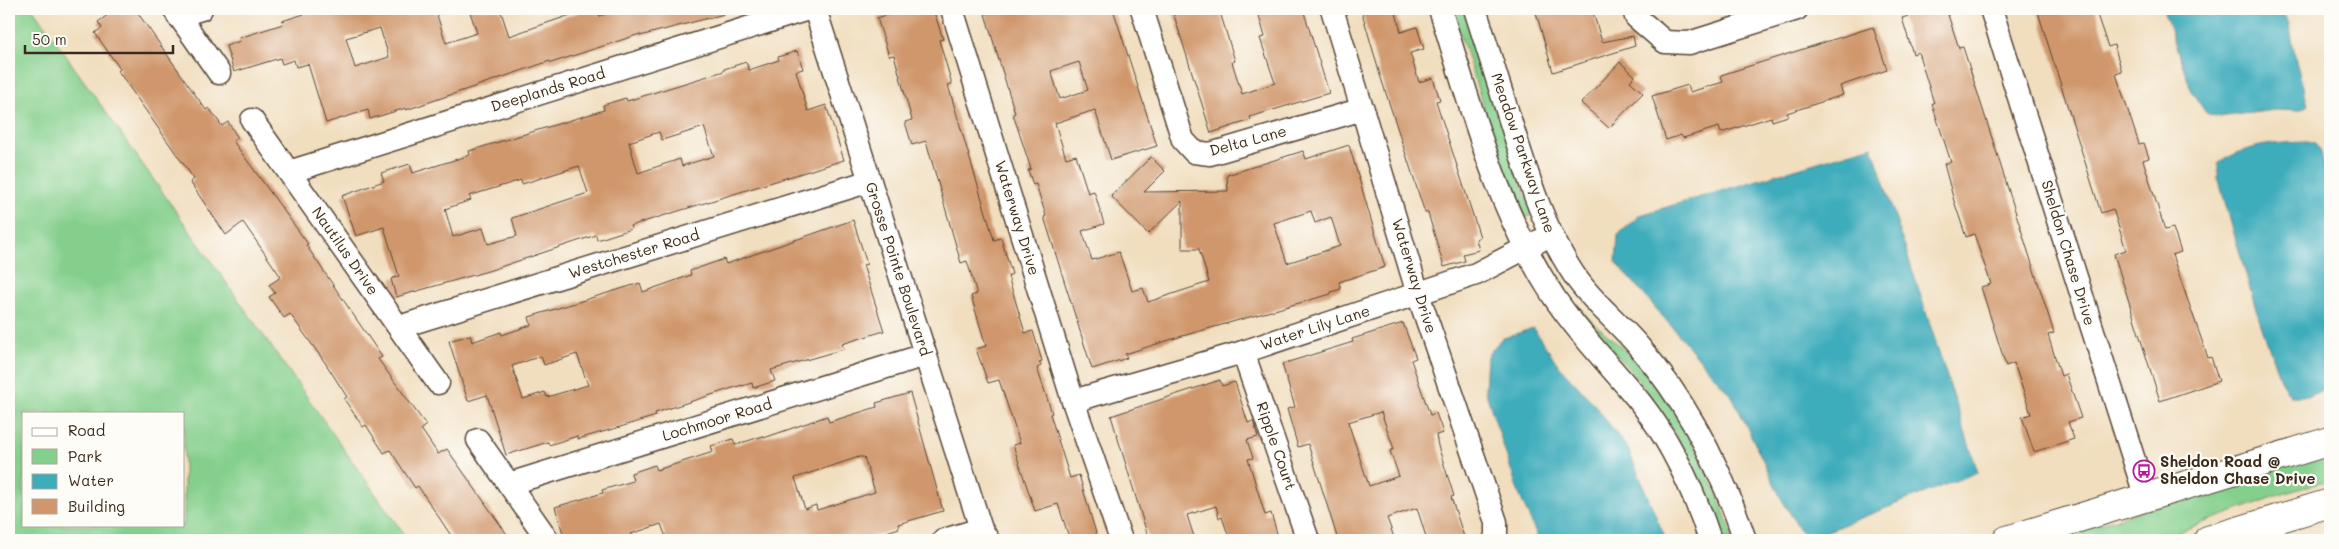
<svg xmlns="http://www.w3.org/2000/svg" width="2339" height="549" font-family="Mali,sans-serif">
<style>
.green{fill:#84cf8c;stroke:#607c55;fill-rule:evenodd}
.water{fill:#3dacbb;stroke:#3c6b6c}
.building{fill:#d0976c;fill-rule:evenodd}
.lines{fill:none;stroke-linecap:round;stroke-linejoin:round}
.street-casing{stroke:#564536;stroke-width:25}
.secondary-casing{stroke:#564536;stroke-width:30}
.street{stroke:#fff;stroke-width:22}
.secondary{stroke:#fff;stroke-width:28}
.labels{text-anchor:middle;stroke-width:4.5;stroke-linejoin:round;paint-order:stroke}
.street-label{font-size:15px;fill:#3b2a1e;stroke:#fdfcf7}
.poi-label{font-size:15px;font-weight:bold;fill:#3b2a1e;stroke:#fdfcf7;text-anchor:start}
</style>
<rect width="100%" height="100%" fill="#fdfcf7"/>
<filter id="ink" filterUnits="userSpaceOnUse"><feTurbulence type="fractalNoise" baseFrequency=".02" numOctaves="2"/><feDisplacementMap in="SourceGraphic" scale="10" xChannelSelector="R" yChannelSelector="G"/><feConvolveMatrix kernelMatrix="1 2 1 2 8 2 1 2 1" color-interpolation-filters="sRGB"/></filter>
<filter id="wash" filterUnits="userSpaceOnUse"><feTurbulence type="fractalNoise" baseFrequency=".0096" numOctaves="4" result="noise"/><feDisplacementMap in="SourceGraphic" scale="20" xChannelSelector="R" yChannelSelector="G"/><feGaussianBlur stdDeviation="1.12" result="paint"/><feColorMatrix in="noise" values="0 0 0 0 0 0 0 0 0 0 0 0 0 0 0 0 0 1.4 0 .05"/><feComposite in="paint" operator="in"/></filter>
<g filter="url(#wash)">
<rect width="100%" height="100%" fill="#f1debf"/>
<!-- green -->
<g class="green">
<path d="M9,9h24l375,531h-399zM24,413h160v112h-160z"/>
<path d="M1452,9h13l66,203 -2,5h-5l-14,-28z"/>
<path d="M1554,272c7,10 13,21 21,31 18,23 44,39 63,61 46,49 75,114 96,176h-13c-16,-41 -32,-84 -55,-122 -33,-52 -81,-92 -115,-144z"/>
<path d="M2330,451v29l-48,14 -126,46h-108z"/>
</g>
<!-- water -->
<g class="water">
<path d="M2163,9h117l9,14 7,38 12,44 -10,6 -22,-1 -58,7 -12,-4 -14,-21z"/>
<path d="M2308,142l7,2 5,5 10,38v199l-20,10h-20l-10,-16 -23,-67 -39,-135v-14c27,-20 57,-21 90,-22z"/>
<path d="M1872,146l106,326 -153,60 -23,1 -20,-33 -49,-102 -117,-136 2,-27 22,-20z"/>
<path d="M1533,328l26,38 35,38 34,45 38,91h-127l-20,-46 -34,-104 2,-34 14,-17z"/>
</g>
<g id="blocks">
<!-- building -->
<g class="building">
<path d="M116,9h19l71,101 3,-2 13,18 6,-4 10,16 -5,3 75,103 -2,1 76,112 -4,2 48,66 -5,4 17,25 9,-5 64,91h-57l-36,-54 -3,2 -25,-38 -6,3 -18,-28 -3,2 -19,-28 3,-2 -21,-33 -36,-50 -6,4 -15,-21 6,-4 -6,-8 12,-8 -38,-55 -17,13 -36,-53 4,-3 -76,-108 2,-2 -25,-36 7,-5 -4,-6z"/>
<path d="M320,9h115l11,34 31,-10 -8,-24h31l9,27 79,-27h8l3,7 26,-7h98l1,5 -84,22v-2l-89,29 -1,-2 -144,49v-2l-36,11 -2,-9 -42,13 -18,-59 -12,3 -2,-7 -12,4 -2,-6 -46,14 -8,-26 14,-5 -1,-3 44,-14 -1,-3zM380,28l9,29 -34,11 -9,-30z"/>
<path d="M906,9h27l10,30 -4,1 13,44 -4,1 46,155 7,-2 11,36 -4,2 17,57 8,-2 9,30 -3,1 2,4 -4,2 15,45 -2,1 20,64 9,-3 19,65h-28l-12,-36 -23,7 -22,-66 7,-2 -21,-63 -11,3 -12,-34 10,-3 -15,-50 6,-2 -10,-33 -6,2 -35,-122 -14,4 -7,-23 7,-2 -18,-65 -5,1 -12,-38z"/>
<path d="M1003,9h110l44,137 -46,14 -16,-50 -40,13 11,35 10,-3 12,38 6,-2 10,33 -22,7 10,29 27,-8 13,39 11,-3 5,14 61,-20 -10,-33h-17v-48l-34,33 -37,-38 40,-39 14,14 -21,21 84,-1 -1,-16 76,-24 3,8 43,-14 36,122 -46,15 2,7 -10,3v2l-152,43 -54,17 2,4 -35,11 -48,-152 2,-1 -10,-32 -3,1 -5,-15 3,-1 -18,-55 2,-1 -30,-99zM1079,62l9,28 -28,9 -9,-28zM1311,211l4,12 16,-6 9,29 -53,17 -13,-40z"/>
<path d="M1172,9h47l16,52 -3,1 10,32 33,-11 -15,-45 5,-1 -8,-28h46l26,84 -79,24 1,3 -40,13z"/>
<path d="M1361,9h34l6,23 16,-5 7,22 -14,4 9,29 14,-4 7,22 -4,1 44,136 -4,2 3,11 -16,4 2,7 -21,6 -16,-54h-3l-45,-138z"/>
<path d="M1535,9h57l10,33 31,-6 2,10 -82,26z"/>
<path d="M1931,9h15l13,39 4,-1 91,286 -6,2 13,41 5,-2 15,44 -13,4 6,17 -40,13 -12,-35 9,-3 -17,-51 -8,3 -25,-79 10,-3 -17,-50 -8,3 -12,-36 -10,-37 7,-2 -19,-58 2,-1 -16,-51 -5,2 -11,-36z"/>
<path d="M2037,9h58l13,38 6,-2 8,27 -6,2 23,70 5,-1 5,15 -6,2 22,70 8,-2 8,24 -9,3 36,103 3,-1 8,24 -59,20 -46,-147 12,-4 -13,-41 -12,4z"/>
<path d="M1873,27l14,43 -47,16 3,9 -56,18 1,3 -16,5 -1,-4 -50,16 -2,-6 -36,11 -2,-3 -15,5 -14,-44 36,-11 2,7 33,-10 -2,-7z"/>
<path d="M797,51l6,18 -7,2 12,40 18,-6 18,55 -214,66 1,3 -34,11 -1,-5 -108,36 -92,26 -5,-18 8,-3 -15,-49 -28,9 -14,-40 42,-15 -3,-8 29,-9 3,9 57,-18 -1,-4 135,-41 -1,-5 23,-7 1,3 97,-30v-2l22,-7 3,8 30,-10 -1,-3zM704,127l10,29 -32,10 -2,-7 -42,14 -9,-31 30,-10 3,8zM579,166l9,27 -76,25 5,18 -29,8 -5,-16 -30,9 -8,-28 26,-9 -2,-4 52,-16 1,4z"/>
<path d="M1620,62l15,14 -5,5 13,12 -34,35 -28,-25z"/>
<path d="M853,220l14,44 -4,1 21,66 -42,13 2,5 -73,21 4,11 -22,7 -1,-5 -10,3v-1l-87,28 1,3 -36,11 -42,12 -1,-3 -28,9 -1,-3 -42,13 -19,-60 -19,6 -19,-60 21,-6 2,7 29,-10 1,3 29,-10 -2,-8 111,-34 3,9 48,-17 -1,-4 34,-12 2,5zM577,354l11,31 -41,12 -2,-5 -22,7 -11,-33 29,-10 3,9z"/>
<path d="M1403,323l13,35 -5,2 19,55 6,-2 7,20 -7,2 2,11 16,50 -3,1 14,43h-38l-10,-32 -30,10 8,22h-57l-30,-96 -10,3 -11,-38 8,-2 -13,-43 71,-22 -1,-3zM1381,412l13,37 -4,2 9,25 -30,10 -21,-64z"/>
<path d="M1220,380l2,6 13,-4 13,41 5,-2 5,16 -11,3 6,18 -5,1 17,56 6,-2 8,27h-49l-8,-23 -3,1 -3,-12 -29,9 8,25h-46l-38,-124z"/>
<path d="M910,393l33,118 -45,13 1,4 -28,9 1,3h-205l-6,-16 -30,10 1,2 -13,4h-54l-10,-33 48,-14 -1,-3 31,-9 -2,-8 24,-8 2,5 56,-18 -2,-6 22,-7 2,6 28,-9 1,2 63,-22 2,6 48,-15 -1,-4zM859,457h5l11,35 -58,18 -1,-5 -11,4 -10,-31z"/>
</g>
</g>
</g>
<g filter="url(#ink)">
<use href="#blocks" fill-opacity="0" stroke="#564536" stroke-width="1"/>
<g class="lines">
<!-- street casing -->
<g class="street-casing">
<g id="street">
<path d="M174,9l45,64"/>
<path d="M815,9l166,520 7,11"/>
<path d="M952,9l121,392 48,139"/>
<path d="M1142,9l41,131 11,12 16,2 153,-45"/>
<path d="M1332,9l86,285 78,228v16l-2,2"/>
<path d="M1440,9c31,98 57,201 114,288 25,38 58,70 86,105 33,42 54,89 70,138"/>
<path d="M1475,9c14,44 28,89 42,133 14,44 28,86 52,125 19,32 49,54 72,82 48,56 81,122 104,191"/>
<path d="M1634,9l2,8 29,25 24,1 108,-34"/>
<path d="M1991,9l155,489"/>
<path d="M178,16l23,-7"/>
<path d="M252,120l186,263"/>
<path d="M289,172l519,-163"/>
<path d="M399,327l471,-146"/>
<path d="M1243,352l65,188"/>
<path d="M1073,401l170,-49 233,-78 63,-33"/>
<path d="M478,440l70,100"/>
<path d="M509,484l416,-129"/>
<path d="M944,540l37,-11"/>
</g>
</g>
<!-- secondary casing -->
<g class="secondary-casing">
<g id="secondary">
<path d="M2007,540l323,-99"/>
<path d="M2208,540l122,-37"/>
</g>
</g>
<!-- street -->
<use href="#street" class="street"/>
<!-- secondary -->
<use href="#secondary" class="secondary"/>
</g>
</g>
<!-- icons -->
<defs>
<g id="bus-ring" transform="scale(1.125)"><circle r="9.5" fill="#fdfcf7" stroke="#b5179e" stroke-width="1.5"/><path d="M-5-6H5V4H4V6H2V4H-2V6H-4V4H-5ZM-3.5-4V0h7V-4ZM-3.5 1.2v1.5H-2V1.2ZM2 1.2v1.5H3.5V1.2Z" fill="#b5179e"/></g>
</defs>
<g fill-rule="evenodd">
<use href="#bus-ring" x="2144" y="471"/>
</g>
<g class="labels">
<!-- street labels -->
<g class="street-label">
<text transform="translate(548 90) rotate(-17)" y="5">Deeplands Road</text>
<text transform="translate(1248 141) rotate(-15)" y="5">Delta Lane</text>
<text transform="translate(1523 153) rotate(71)" y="5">Meadow Parkway Lane</text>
<text transform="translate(1017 218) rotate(73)" y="5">Waterway Drive</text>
<text transform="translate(345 251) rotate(55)" y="5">Nautilus Drive</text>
<text transform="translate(2068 253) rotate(73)" y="5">Sheldon Chase Drive</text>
<text transform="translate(634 254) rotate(-17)" y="5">Westchester Road</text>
<text transform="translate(898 269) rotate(72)" y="5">Grosse Pointe Boulevard</text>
<text transform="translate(1414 276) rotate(73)" y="5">Waterway Drive</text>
<text transform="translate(1315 328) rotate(-18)" y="5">Water Lily Lane</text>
<text transform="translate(717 420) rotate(-17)" y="5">Lochmoor Road</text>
<text transform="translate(1276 446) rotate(71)" y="5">Ripple Court</text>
</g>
<!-- poi labels -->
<g class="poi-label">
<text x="2160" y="467">Sheldon Road @<tspan x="2160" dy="17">Sheldon Chase Drive</tspan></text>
</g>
</g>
<!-- margin -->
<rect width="2339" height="549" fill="none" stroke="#fdfcf7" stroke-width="30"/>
<!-- legend -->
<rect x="22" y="412" width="162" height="115" fill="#fdfcf7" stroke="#afa8a0"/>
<rect x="32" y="428" width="25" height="8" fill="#ffffff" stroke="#afa8a0"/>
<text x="68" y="436" font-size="15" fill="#3b2a1e">Road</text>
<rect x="32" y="449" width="25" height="15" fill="#84cf8c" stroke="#afa8a0"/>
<text x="68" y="462" font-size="15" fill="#3b2a1e">Park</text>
<rect x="32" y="474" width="25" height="15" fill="#3dacbb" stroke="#afa8a0"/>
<text x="68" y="486" font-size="15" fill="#3b2a1e">Water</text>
<rect x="32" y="499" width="25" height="15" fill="#d0976c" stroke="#afa8a0"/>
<text x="68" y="512" font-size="15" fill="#3b2a1e">Building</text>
<!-- scale -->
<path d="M25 45v8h148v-8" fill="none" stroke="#3b2a1e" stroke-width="2.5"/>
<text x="32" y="45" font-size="15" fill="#3b2a1e" stroke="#fdfcf7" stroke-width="4" paint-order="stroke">50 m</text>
</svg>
